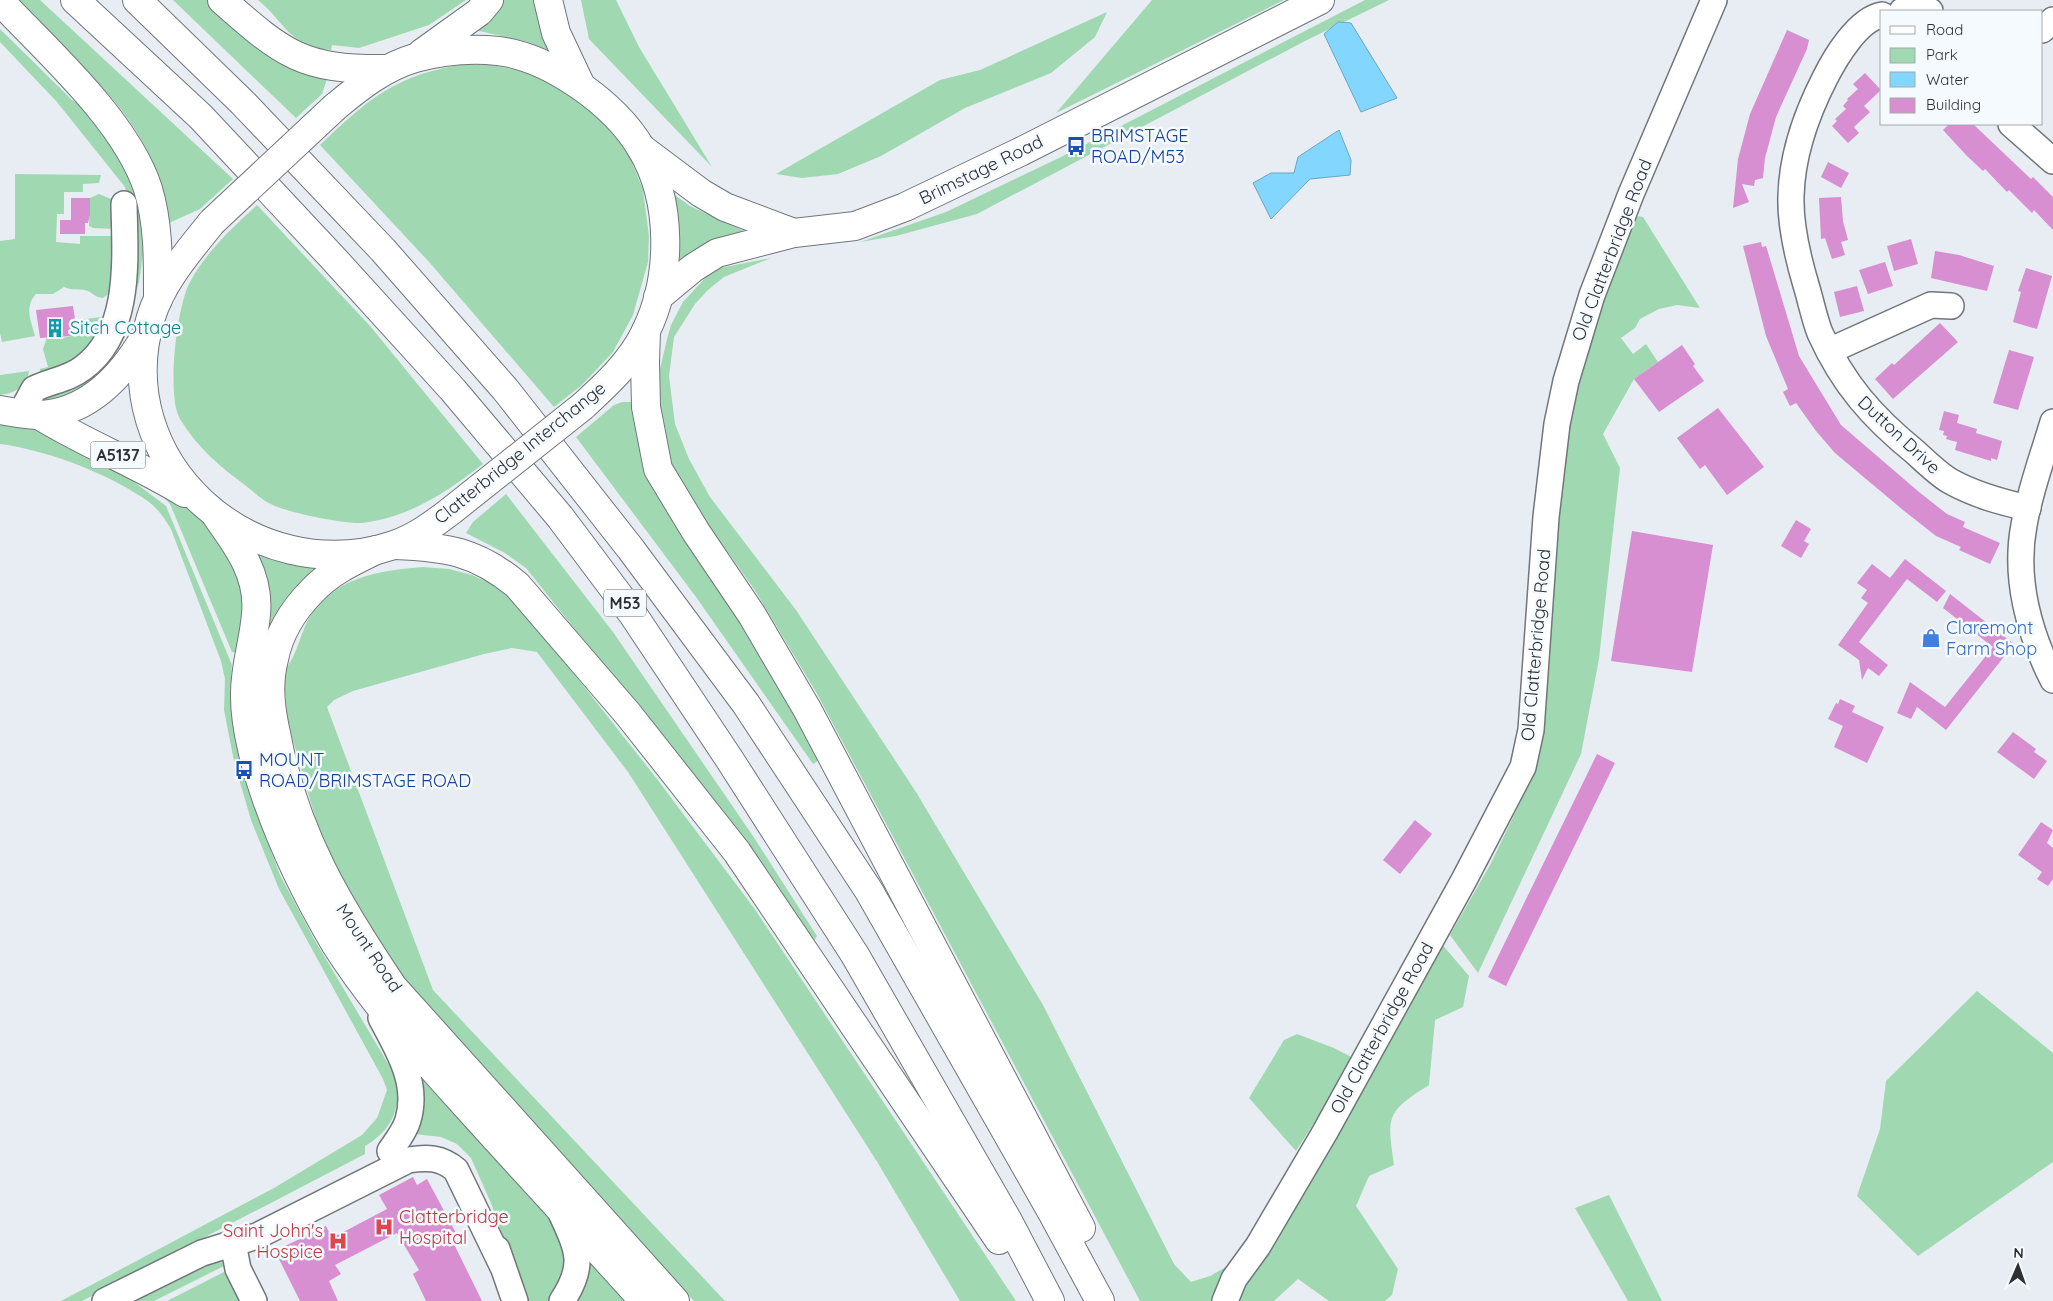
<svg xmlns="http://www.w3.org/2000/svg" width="2053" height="1301" font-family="Quicksand,sans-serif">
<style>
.green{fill:#a0d9b1}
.water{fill:#83d7ff;stroke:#6aa5c2}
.building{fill:#d78fd2}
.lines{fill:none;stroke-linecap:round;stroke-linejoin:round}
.minor-casing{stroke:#71767b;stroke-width:28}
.major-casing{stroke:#71767b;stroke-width:30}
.highway-casing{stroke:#71767b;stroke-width:30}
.minor{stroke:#fff;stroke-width:25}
.major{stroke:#fff;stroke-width:28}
.highway{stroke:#fff;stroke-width:28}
.major-bridge-casing{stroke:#71767b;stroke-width:30;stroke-linecap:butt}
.major-bridge{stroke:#fff;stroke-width:28}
.labels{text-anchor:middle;stroke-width:5;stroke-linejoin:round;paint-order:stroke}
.shield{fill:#f5fafe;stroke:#6a6d70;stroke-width:1}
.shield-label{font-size:16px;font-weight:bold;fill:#2e3133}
.transit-label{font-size:18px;fill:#164399;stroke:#f5fafe;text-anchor:start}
.street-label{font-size:18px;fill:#2e3133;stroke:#f5fafe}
.culture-label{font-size:18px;fill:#0d838f;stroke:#f5fafe;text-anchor:start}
.shop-label{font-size:18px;fill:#366cbe;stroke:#f5fafe;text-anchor:start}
.health-label{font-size:18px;fill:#be3a42;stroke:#f5fafe;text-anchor:start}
</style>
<rect width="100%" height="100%" fill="#e7edf2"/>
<!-- green -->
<g class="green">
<path d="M14,0h26l193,179 -33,30 -31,14c-4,-19 -7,-39 -14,-56 -27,-67 -91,-117 -141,-167z"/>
<path d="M173,0h35l60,53 61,20 -7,21 -26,24z"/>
<path d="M258,0h208l-37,25 -70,23 -27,-3 -1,5c-44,-5 -44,-26 -73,-50z"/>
<path d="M504,0h32l17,52 -25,-10 -53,-12z"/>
<path d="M581,0h35l23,47 73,120 -123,-128z"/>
<path d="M1152,0h132l-228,113z"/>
<path d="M1365,0h24l-86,42 -326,172 -81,22 -36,6 86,-30 115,-55z"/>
<path d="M1107,12l-12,25 -44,36 -86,35 -84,48 -43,18 -36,4 -26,-4 164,-94 40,-10z"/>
<path d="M0,29l72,71 14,8 47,58 10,60v28l-4,28 -18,59 -18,30 -20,19 -33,11 -6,-1 -2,-6 65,-45 21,-147 -3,-15 -68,-85 -57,-60z"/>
<path d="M466,64l26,1 47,10 41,23 45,47 18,45 6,46 -1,26 -15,53 -20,37 -31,33 -28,22 -124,-144 -110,-118c49,-47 77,-71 146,-81z"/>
<path d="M15,174l86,1 -2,8 -16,1v8h-19v22h-7l-1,28 24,2v-8h34l1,53 -12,9c-8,-1 -9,-4 -15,-7 -6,-3 -16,0 -24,-4l-11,7h-17c-12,13 -5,27 -1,42l-33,6 -2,-9v-92l15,-2z"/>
<path d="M672,193l18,13 52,24 2,5 -66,30 1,-38z"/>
<path d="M99,194l17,7 -1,28 -22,-1 -4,-2 1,-28z"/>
<path d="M257,205l113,121 113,138c-36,28 -75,54 -121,59 -17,1 -73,-10 -89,-18 -10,-4 -19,-13 -28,-20 -25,-18 -49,-39 -65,-66 -14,-24 -3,-114 10,-137 16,-30 42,-54 67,-77z"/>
<path d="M1636,216l7,1 57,91 -23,-3 -18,4 -19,10 -5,9 -14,10 12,16 13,-10 12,18 -24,17 -31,55 17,34 -21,191 -18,95 -103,219 -28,-38 40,-70 44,-91 11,-85 19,-258 6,-40 56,-170z"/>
<path d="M771,258l-47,19 -16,13 -13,14 -21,33 -5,39 6,48 14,35 21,38 86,113 120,182 127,213 131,259 17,18 19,-6 21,-12 -13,37h-78l-324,-609 -62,-103 -41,-58 -12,-7 -40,-78 -1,-77 7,-30 4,-14 12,-23 24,-26 13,-8z"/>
<path d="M101,317h12l-33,46 -40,10v-4l8,-2 -5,-18 4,-12 9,-3 1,5 15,-3 -2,-15z"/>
<path d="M29,371c-2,16 -14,22 -29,24v-20z"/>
<path d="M622,402h12l100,202 88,154 -9,6 -117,-167 -120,-160 38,-32z"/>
<path d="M0,420l32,7 93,48 41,31 66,159 -2,26 10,65 -2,4 -4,1 -10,-51 1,-31 -4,-18 -50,-132c-6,-10 -13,-20 -22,-27 -39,-28 -102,-52 -149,-58z"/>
<path d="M158,491c27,2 69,55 87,77l-4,85 -9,-1 -62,-148z"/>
<path d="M506,494l107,138 140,204 64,100 -3,5 -123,-166 -165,-207 -21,-15 -39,-20 7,-11z"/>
<path d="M257,552l67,12 -58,90c3,-36 7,-68 -9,-102z"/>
<path d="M423,567l26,2 23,6 22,10 20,16 27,31 116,147 97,129 262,393h-56l-84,-141 -248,-388 -91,-120 -25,-4 -28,6 -131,37 -19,9 -7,7 106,283 292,311h-31l-283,-312 -44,-63 -35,-67 -15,-35 -29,-101 -5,-51c13,-14 16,-34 25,-52 23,-42 71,-50 115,-53z"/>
<path d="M239,764l41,111 34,64 79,133c11,32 1,57 -28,74v8l-283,147h-21l213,-113 88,-53 15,-17 10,-28 -4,-11 -104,-190 -28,-69 -16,-55z"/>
<path d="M1440,942l29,34 -6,31 -28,13 -6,65c-43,27 -42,31 -35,80l-25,11 -13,30 42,63 -6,26 -7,6h-56l-31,-22 -24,22h-36l2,-14z"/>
<path d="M1977,991l76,62v109l-135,94 -61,-60 23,-67 6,-48z"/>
<path d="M1297,1034l37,14 21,11 -59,92 -47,-53 35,-58z"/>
<path d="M405,1050l125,141 31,44 9,20 -18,46h-27l-34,-98 -20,-45 -14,-14 -16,-7 -27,-3z"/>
<path d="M1609,1195l53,106h-34l-53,-93z"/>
<path d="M586,1254l45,47h-58z"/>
<path d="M221,1262l5,3 -72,36h-30l87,-38z"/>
<path d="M224,1272l16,29h-73z"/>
</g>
<!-- water -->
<g class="water">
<path d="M1338,22l13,1 46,75 -36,14 -37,-78z"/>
<path d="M1339,130l12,30 -1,15 -40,4 -39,40 -18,-36 18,-10h23l4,-16z"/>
</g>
<!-- building -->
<g class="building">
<path d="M1787,30l22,10 -2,9 -31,68 -11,41 -2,20 -8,2 -1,6 -12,-2 7,18 -16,6 5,-49 12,-45z"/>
<path d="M1865,73l16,17 -17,16 6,6 -16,15 5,6 -11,10 -16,-17 5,-5 -2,-2 11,-10 -3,-3 5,-6 -1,-1 11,-10 -5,-5z"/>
<path d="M1949,124h24l58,55 2,-2 20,20v33l-19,-20 -2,3 -23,-23 -2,2 -22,-23 -2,2 -17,-16 -23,-25z"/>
<path d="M1828,162l21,11 -8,15 -20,-11z"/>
<path d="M1841,197l2,24 5,19 -7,2 4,13 -13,4 -7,-21 -4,1 -2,-41z"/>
<path d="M71,198h19v17l-2,8h-3v11h-25v-14h11z"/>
<path d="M1911,239l7,25 -24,7 -7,-25z"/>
<path d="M1761,242l1,5 4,-1 1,3 32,107 42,69 78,67 28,22 18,8 -2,5 37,16 -10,21 -31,-14 2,-3 -25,-11 -33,-26 -68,-57 -19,-22 -20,-28 -6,3 -7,-14 5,-3 -22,-53 -23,-90z"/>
<path d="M1935,251l24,4 35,11 -7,25 -56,-13z"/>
<path d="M1885,262l8,24 -25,8 -9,-24z"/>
<path d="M2026,268l26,8 -15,53 -24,-7 8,-30 -3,-1z"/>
<path d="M1857,286l7,25 -24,6 -6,-25z"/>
<path d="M73,306l2,13 -5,1 2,16 -32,2 -4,-28z"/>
<path d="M1940,323l18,19 -65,57 -18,-20 17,-16 2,2z"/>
<path d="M1682,345l13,19 -2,2 11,15 -45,31 -25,-33z"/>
<path d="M2009,350l25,7 -16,53 -25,-7z"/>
<path d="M1718,408l46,59 -37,28 -22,-30 -5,4 -23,-31z"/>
<path d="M1944,411l15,4 -2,8 20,6 -1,4 26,8 -5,19 -6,-2v3l-36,-11 2,-8 -11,-3 1,-3 -4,-1 1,-4 -5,-1z"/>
<path d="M1796,520l15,9 -7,12 5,3 -8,14 -20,-12z"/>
<path d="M1632,531l81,14 -21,127 -81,-11z"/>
<path d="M1905,559l41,32 -9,11 -30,-23 -48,63 29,23 -9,11 -11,-8 -6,12 -3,-20 -21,-15 30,-42 -7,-5 6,-8 -10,-7 15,-19 18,14z"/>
<path d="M1950,594l64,50 -68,86 -29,-23 -6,12 -14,-6 13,-31 35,25 48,-60 -50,-39z"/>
<path d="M1840,699l15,7 -3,6 32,15 -17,36 -33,-16 9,-21 -15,-7 8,-16 2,1z"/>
<path d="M2013,732l23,17 -2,3 13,9 -13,18 -37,-27z"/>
<path d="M1597,754l18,9 -109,223 -18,-9z"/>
<path d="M1415,820l17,14 -32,40 -17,-14z"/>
<path d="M2041,822l12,8 -6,13 6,5v31l-5,7 -11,-7 5,-7 -24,-17z"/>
<path d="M413,1177l4,8 10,-6 30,56 -6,3 31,63h-56l-13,-27 6,-4 -22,-37 -62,32 6,9 -12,7 9,20h-38l-25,-50 51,-25 6,12 55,-29 -8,-14z"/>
</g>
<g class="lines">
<!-- minor casing -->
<g class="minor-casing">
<g id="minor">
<path d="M1902,11h28"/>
<path d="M1882,15c-24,4 -47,43 -57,63 -19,37 -33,77 -34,118 -1,29 7,62 15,89 5,16 8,33 14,48 23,51 52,84 95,119 11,10 23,22 35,29 25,14 51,21 78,27"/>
<path d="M2042,30l11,-10"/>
<path d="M2011,124l42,37"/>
<path d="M1829,351l102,-46 20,1"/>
<path d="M21,413l13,-24c16,-8 35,-10 49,-21 49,-36 42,-110 41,-164"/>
<path d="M2053,422c-10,34 -23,68 -29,103 -10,53 5,108 29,155"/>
<path d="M381,1018c17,32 38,65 27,102 -3,11 -12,22 -18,31"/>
<path d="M561,1213c17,37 25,52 1,88"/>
<path d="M233,1243l5,26 16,32"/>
<path d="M497,1249l18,52"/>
<path d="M105,1301l97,-48 55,-17 151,-76c19,-3 33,-3 48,10l46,95"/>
<path d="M1225,1301l9,-22 24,-33 67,-114 139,-252 59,-113 8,-37 15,-213 11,-93 9,-43 26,-86 39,-101 83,-194"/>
</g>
</g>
<!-- major casing -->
<g class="major-casing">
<g id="major">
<path d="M548,0l8,33 25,53"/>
<path d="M422,53l57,-41 10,-12"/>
<path d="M335,107c24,-20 49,-40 80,-49 26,-7 56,-10 83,-7 52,6 117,53 143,97 32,53 31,129 5,183 -14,30 -39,53 -63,75"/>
<path d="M641,148l60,45 24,14 69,26"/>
<path d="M212,222c-23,29 -50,59 -61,95 -45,145 102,275 243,228 21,-7 40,-21 58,-35"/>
<path d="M658,297l35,-29 24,-15 77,-20 61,-7 50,-19 115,-55 300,-152"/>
<path d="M0,410c12,2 26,5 39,5 48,-2 82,-38 105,-77"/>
<path d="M39,415c47,29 99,49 146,78"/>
<path d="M217,517c21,29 43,59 39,97 -2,28 -12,54 -11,83 0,30 11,72 21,100 18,52 42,101 70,148 35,55 79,104 123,153 61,68 124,135 185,203"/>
<path d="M376,550c-22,11 -45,21 -63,40 -19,19 -34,43 -39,69 -7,26 -3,53 3,79 18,96 62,169 116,249l282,314"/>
</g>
</g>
<!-- highway casing -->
<g class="highway-casing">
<g id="highway">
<path d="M75,0l126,117 131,140 121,133 107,127 72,96 96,144 127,198 153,266 42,80"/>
<path d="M137,0l106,103 140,147 122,139 125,159 116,156 123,187 184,323 47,87"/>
<path d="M222,0c61,54 80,70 164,69"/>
<path d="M0,1c49,52 126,120 148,188 11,36 10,74 10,110"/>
<path d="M646,331l-1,31 1,45 12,62 38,63 56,83 55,94 274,519"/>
<path d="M395,545c51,2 81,6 122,40l111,129 109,138 262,388"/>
</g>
</g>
<!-- minor -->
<use href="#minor" class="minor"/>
<!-- major -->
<use href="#major" class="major"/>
<!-- highway -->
<use href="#highway" class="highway"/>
<!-- major-bridge casing -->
<g class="major-bridge-casing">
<g id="major-bridge">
<path d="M212,222l123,-115"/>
<path d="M452,510l131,-104"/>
</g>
</g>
<!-- major-bridge -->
<use href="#major-bridge" class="major-bridge"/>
</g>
<!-- icons -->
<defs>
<g id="bus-bare" transform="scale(1.5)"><path d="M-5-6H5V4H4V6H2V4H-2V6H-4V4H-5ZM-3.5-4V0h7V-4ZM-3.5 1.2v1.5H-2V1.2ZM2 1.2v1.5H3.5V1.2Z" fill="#1a4fb4" stroke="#f5fafe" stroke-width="2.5" paint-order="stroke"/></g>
<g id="building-bare" transform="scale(1.5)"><path d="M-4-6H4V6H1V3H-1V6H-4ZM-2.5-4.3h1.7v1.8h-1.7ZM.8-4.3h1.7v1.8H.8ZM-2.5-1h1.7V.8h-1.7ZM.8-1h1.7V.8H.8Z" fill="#0f9aa8" stroke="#f5fafe" stroke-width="2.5" paint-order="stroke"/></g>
<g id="shop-bare" transform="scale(1.5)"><path d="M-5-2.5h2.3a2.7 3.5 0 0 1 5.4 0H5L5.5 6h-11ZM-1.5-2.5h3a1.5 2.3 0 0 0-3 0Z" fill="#3f7fe0" stroke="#f5fafe" stroke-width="2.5" paint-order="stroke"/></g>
<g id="hospital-bare" transform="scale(1.5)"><path d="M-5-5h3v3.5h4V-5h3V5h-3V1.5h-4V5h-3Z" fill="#e0444e" stroke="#f5fafe" stroke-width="2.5" paint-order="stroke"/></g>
</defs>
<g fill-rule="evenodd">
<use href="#bus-bare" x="1076" y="146"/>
<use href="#building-bare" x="55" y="328"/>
<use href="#shop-bare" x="1931" y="638"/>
<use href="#bus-bare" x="244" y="770"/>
<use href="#hospital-bare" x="384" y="1227"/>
<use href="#hospital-bare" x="338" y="1241"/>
</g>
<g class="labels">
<!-- shield labels -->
<g class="shield">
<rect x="90.5" y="441.5" width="55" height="27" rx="4"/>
<rect x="604" y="589.5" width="42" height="27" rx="4"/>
</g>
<g class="shield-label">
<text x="118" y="461">A5137</text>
<text x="625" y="609">M53</text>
</g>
<!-- transit labels -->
<g class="transit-label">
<text x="1091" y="142">BRIMSTAGE<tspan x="1091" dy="21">ROAD/M53</tspan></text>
<text x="259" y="766">MOUNT<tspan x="259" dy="21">ROAD/BRIMSTAGE ROAD</tspan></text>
</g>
<!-- street labels -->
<g class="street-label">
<text transform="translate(981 170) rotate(-26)" y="6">Brimstage Road</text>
<text transform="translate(1612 250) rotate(-69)" y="6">Old Clatterbridge Road</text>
<text transform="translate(1899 435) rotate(43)" y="6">Dutton Drive</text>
<text transform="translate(520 453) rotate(-39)" y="6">Clatterbridge Interchange</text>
<text transform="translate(1536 645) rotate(-85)" y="6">Old Clatterbridge Road</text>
<text transform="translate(369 948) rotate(56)" y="6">Mount Road</text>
<text transform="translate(1382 1028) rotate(-61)" y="6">Old Clatterbridge Road</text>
</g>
<!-- culture labels -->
<g class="culture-label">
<text x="70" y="334">Sitch Cottage</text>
</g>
<!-- shop labels -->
<g class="shop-label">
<text x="1946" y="634">Claremont<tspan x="1946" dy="21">Farm Shop</tspan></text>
</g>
<!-- health labels -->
<g class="health-label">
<text x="399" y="1223">Clatterbridge<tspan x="399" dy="21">Hospital</tspan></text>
<text x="323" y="1237" text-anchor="end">Saint John's<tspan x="323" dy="21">Hospice</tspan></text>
</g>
</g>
<!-- legend -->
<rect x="1880" y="10" width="162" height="115" fill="#f5fafe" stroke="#a5aaad"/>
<rect x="1890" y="26" width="25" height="8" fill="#ffffff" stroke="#a5aaad"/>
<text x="1926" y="35" font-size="15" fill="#2e3133">Road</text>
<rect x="1890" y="48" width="25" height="15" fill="#a0d9b1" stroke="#a5aaad"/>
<text x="1926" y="60" font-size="15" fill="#2e3133">Park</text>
<rect x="1890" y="72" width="25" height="15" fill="#83d7ff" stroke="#a5aaad"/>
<text x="1926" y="85" font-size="15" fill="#2e3133">Water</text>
<rect x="1890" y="98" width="25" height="15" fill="#d78fd2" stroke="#a5aaad"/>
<text x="1926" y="110" font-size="15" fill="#2e3133">Building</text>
<!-- north arrow -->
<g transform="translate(2018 1266) rotate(2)" stroke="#f5fafe" stroke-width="4" paint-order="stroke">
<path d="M0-4L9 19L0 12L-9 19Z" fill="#2e3133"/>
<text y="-8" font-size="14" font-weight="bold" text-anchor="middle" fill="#2e3133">N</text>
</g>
</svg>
